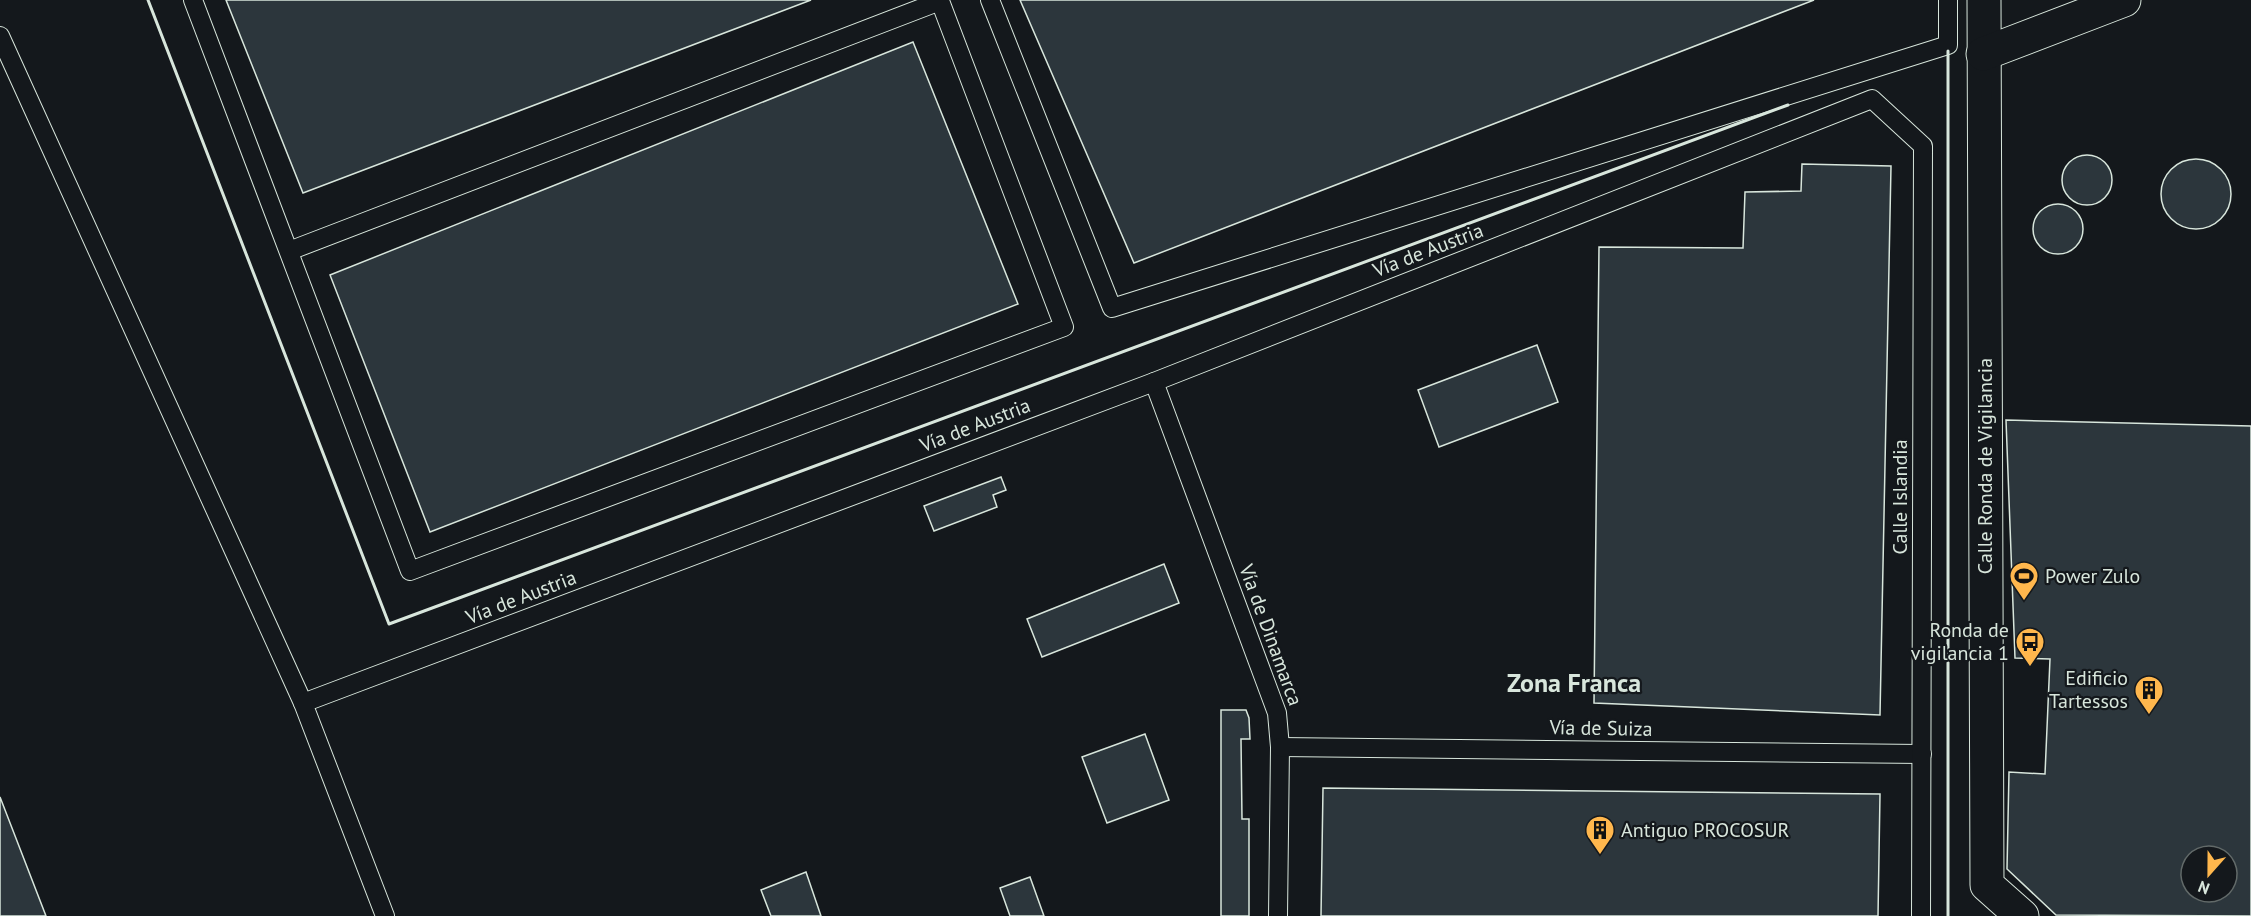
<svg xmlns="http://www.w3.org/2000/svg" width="2251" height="916" font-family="'PT Sans',sans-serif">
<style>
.building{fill:#2c363c;stroke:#d8e6dc;stroke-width:1.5;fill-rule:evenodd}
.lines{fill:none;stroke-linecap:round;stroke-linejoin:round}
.lane-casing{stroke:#d8e6dc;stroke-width:20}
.street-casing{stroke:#d8e6dc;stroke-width:35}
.lane{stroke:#14181c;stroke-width:18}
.street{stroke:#14181c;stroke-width:33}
.wall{stroke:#d8e6dc;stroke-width:3}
.labels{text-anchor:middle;stroke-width:4.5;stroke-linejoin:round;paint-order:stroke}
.street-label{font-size:20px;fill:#d8e6dc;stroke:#14181c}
.poi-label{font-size:20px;fill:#d8e6dc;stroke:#14181c;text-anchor:start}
.district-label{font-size:26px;font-weight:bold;fill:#d8e6dc;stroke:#14181c}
</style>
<rect width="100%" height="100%" fill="#14181c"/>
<!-- building -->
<g class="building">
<path d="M226,0h585l-508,193z"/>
<path d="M1020,0h794l-680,263z"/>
<path d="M913,42l105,262 -588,228 -100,-257z"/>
<circle cx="2087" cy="180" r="25"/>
<circle cx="2196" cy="194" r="35"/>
<path d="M1802,164l89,2 -11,549 -286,-12 5,-456 144,1 2,-56 56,-1z"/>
<circle cx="2058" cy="229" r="25"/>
<path d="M1537,345l21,57 -119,45 -21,-57z"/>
<path d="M2006,420l245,6v490l-195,-1 -49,-46 2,-97 36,2 5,-115 -35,-1zM2191,856h36v36h-36z"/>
<path d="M1001,477l5,13 -13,5 4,12 -63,24 -10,-25z"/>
<path d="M1164,564l15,39 -137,54 -15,-38z"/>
<path d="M1221,710h25l3,8 1,21h-9l1,80h7v97h-28z"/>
<path d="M1145,734l24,66 -62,23 -25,-66z"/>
<path d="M1323,788l557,6 -2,122h-557z"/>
<path d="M0,797l46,119h-46z"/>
<path d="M806,872l15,44h-50l-10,-26z"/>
<path d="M1030,877l14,39h-34l-10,-28z"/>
</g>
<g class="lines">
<!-- lane casing -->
<g class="lane-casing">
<g id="lane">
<path d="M193,0l217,571 654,-244 -124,-326 -651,250"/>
<path d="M990,0l122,308 836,-263v-45"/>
<path d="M0,36l303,667"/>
<path d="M1154,382l123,331 3,34 -2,169"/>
<path d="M1280,747l642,7"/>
<path d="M385,916l-82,-213 851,-321 718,-283 51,47 -2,770"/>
</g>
</g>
<!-- street casing -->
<g class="street-casing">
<g id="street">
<path d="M1984,0l3,885 35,31"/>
<path d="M1983,54l141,-54"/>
</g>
</g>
<!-- lane -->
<use href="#lane" class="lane"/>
<!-- street -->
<use href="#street" class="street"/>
<!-- wall -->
<g class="wall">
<path d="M148,0l241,624 1399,-519"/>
<path d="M1948,916v-865"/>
</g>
</g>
<!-- icons -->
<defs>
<g id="stadium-pin" transform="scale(1.5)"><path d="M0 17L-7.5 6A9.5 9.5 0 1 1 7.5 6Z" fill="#ffb74d" stroke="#14181c"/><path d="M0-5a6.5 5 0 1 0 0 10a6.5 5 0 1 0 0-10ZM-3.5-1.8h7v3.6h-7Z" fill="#111"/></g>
<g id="bus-pin" transform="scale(1.5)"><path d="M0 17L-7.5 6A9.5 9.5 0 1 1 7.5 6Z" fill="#ffb74d" stroke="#14181c"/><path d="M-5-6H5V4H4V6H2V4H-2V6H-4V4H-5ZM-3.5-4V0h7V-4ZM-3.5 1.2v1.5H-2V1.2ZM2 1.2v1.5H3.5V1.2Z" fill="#111"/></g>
<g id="building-pin" transform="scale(1.5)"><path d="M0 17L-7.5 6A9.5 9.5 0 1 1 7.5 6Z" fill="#ffb74d" stroke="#14181c"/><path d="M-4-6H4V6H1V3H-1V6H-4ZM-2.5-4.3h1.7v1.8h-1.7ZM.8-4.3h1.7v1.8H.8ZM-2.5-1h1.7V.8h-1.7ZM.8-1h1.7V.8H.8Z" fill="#111"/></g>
</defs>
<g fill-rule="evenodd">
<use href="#stadium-pin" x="2024" y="576"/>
<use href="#bus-pin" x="2030" y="642"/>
<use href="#building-pin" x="2149" y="690"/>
<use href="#building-pin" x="1600" y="830"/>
</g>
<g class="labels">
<!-- street labels -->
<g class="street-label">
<text transform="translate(1428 250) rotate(-21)" y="7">Vía de Austria</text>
<text transform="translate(975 425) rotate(-21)" y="7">Vía de Austria</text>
<text transform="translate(1985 466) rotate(-90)" y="7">Calle Ronda de Vigilancia</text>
<text transform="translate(1900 497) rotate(-90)" y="7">Calle Islandia</text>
<text transform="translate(521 597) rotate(-21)" y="7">Vía de Austria</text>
<text transform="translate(1271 635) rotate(70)" y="7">Vía de Dinamarca</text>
<text transform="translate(1601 728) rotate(1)" y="7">Vía de Suiza</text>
</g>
<!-- poi labels -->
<g class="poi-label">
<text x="2045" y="583">Power Zulo</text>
<text x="2009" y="637" text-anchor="end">Ronda de<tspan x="2009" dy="23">vigilancia 1</tspan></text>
<text x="2128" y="685" text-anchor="end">Edificio<tspan x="2128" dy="23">Tartessos</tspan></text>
<text x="1621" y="837">Antiguo PROCOSUR</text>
</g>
<!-- district labels -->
<g class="district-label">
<text x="1574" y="692">Zona Franca</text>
</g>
</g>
<!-- north arrow -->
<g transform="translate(2209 874) rotate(201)"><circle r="28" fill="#14181c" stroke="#626a69" stroke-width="1.5"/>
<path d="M0-4.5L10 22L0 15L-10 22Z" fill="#ffb74d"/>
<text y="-9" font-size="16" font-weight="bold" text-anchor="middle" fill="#d8e6dc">N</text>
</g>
</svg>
